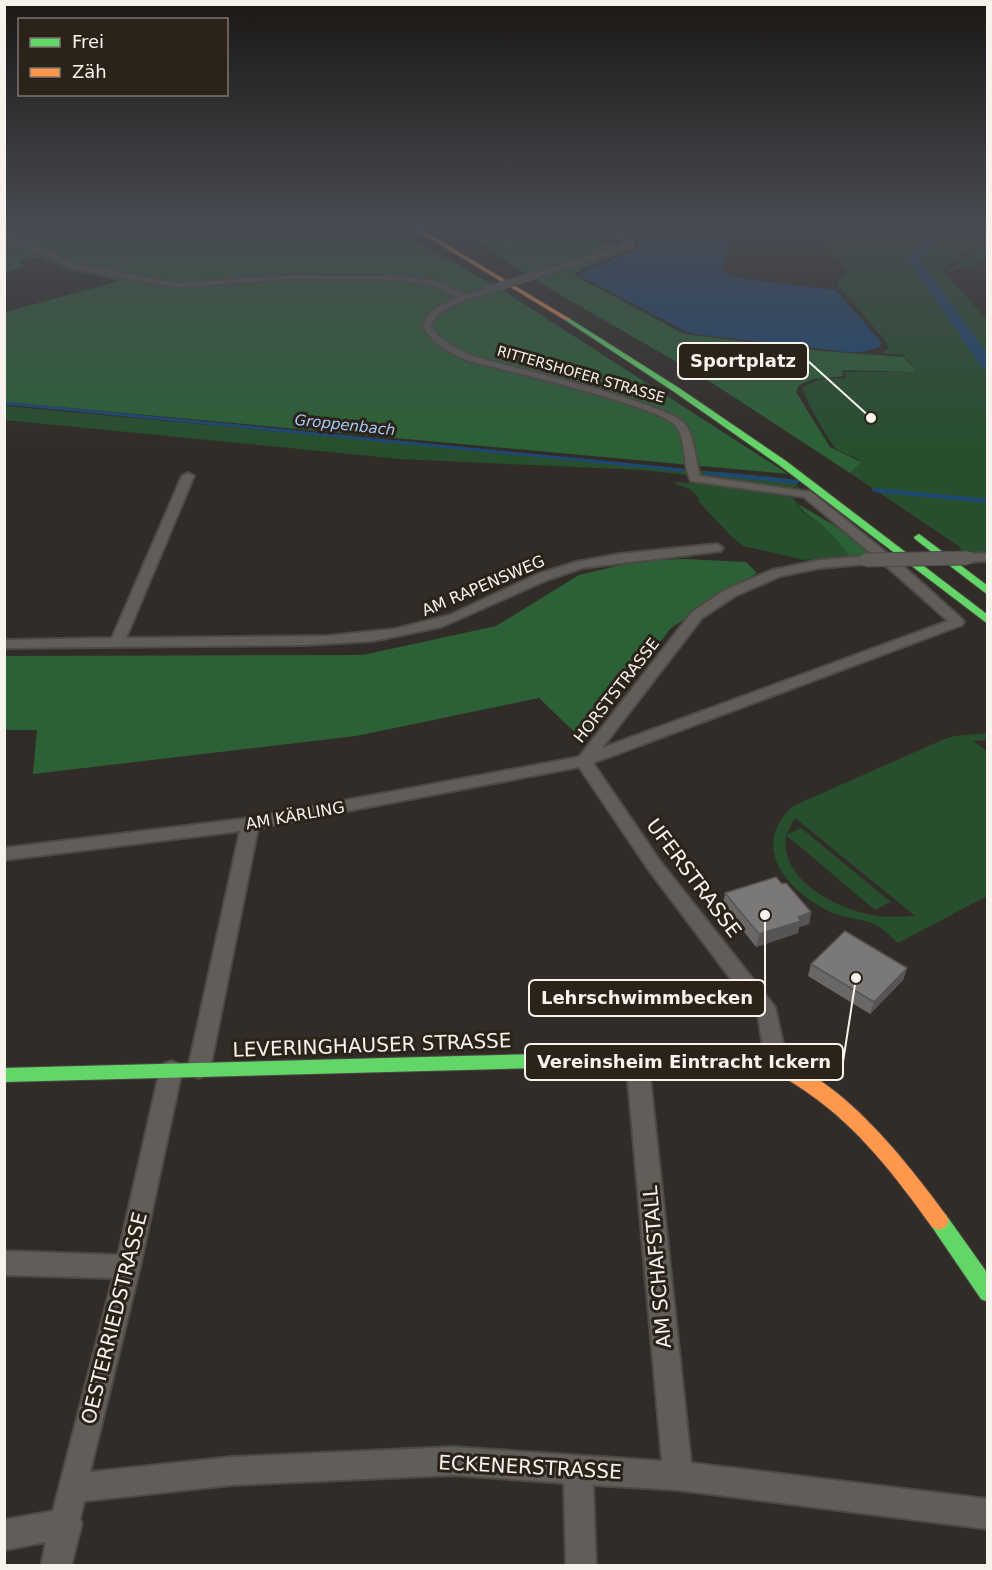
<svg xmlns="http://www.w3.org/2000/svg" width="992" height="1570" font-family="'DejaVu Sans',sans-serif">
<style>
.green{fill:#274f2e;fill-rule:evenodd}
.forest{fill:#2c6137}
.water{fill:#1d4875}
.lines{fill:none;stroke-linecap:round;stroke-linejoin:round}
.stream-far1{stroke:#1d4875;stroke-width:3}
.stream{stroke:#1d4875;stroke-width:4}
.river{fill:#1d4875;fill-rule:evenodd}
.street-casing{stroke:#4d4945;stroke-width:4}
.fast-casing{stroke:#4d4945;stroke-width:2}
.slow-casing{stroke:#4d4945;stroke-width:2}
.street{fill:#615d59;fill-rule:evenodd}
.fast{fill:#63d668;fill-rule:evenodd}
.slow{fill:#ff974d;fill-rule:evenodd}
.street-bridge-far1-casing{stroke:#4d4945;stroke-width:9;stroke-linecap:butt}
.street-bridge-casing{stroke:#4d4945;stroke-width:15;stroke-linecap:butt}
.street-bridge-far1{stroke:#615d59;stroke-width:8}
.street-bridge{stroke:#615d59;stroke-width:13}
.wall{fill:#6a6767}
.shaded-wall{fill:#565454}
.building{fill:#7b7878;stroke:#565454;stroke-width:1.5}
.labels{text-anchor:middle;stroke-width:6;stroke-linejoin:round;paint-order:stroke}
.far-street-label{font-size:14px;fill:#f7f2ec;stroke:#2b231a}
.far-water-label{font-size:15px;font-style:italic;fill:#a3caf8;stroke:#2b231a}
.street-label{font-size:16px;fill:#f7f2ec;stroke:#2b231a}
.near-street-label{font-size:20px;fill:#f7f2ec;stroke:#2b231a}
.leader{fill:none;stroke:#f7f2ec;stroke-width:2}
.callout-dot{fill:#f7f2ec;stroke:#2b231a;stroke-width:2}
.callout{fill:#2b231a;stroke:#f7f2ec;stroke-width:2}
.callout-label{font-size:18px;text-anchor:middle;font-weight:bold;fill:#f7f2ec}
</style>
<rect width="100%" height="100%" fill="#312c27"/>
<!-- green -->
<g class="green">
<path d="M532,225h77l3,2 -77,3z"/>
<path d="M805,225l182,2v9l-45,34 45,50v233l-25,1 -2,-7 -110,-74 11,-11c-7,-7 -17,-7 -25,-13 -6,-6 -34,-54 -33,-62l17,-8 27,-1 -3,-6h72l-12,-17 -23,-2 7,-4 -1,-6 -50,-60 8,-8 2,-6z"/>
<path d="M987,242v19l-41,11z"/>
<path d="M4,406l787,73 9,9 -157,-18 -243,-11 -395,-39z"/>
<path d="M675,482l70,6 48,10 10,14 19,13 18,17 9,14 -45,4 -61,-14 -11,-9 -33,-35v-4l-9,-9 -14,-5z"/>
<path d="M987,733v7l-14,1 14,10v145l-89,47c-7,-6 -14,-14 -22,-18 -11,-6 -27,-6 -40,-11 -44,-18 -90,-65 -43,-108l149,-66 12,-4zM795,818l119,97v1c-17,1 -34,2 -51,-3 -34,-9 -84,-36 -77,-78l89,75 16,-8 -90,-74 -15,7z"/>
</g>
<!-- forest -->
<g class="forest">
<path d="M5,225h382l105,59 -5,3 12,1 289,186 -783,-72v-90l115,-31 -52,-11 -28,-13 -23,4 8,5 -20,7z"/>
<path d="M452,225h72l8,8 45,-3c17,14 20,13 43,14v3l9,3 -50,20 -5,5 110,59 138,17 82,6 12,15 -74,-2 1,6 -29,3 -15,6 -3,7 34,55 31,15 -11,11 -147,-96 -165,-95v-5l-10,-2z"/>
<path d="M798,504l34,20 40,30 -23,2c-7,-11 -16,-21 -26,-30 -9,-8 -18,-11 -25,-22z"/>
<path d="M684,559l62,3 11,11 -86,55 -88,112 -44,-42 -183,38 -323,38 4,-44h-32v-74l358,-1 133,-29 83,-51 59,-14z"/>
</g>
<!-- water -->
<path class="water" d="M623,225h175l-81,2 13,18 -10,26 23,8 93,11 45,52 -1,5 -18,5h-15l-152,-18 -12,-4 -102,-54 -1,-3 63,-26z"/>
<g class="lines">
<!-- stream-far1 -->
<g class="stream-far1">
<path d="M4,403l679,67"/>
<path d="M706,473l29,3"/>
</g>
<!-- stream -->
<g class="stream">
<path d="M720,474l77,8"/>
<path d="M874,490l114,11"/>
</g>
<!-- river -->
<path class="river" d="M914,225h11l8,17 -13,18 68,95v15l-5,-1 -75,-109 1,-6 10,-7 2,-5z"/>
<!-- street casing -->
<g class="street-casing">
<g id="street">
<path d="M609,225h6l18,18v4l-92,29 -7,-2 91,-30z"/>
<path d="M4,233l76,32 82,16 20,2 109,-8 107,1 39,5 28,14 26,-7v4c-19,6 -53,13 -60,34 9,16 26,22 41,30 35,10 197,47 213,68 10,13 10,36 15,52l111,16 92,74 59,53 2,3 -2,3 -369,138 67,98 115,146 13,59 -3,6 -8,3 -8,-3 -3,-6 -8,-51 -110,-146 -69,-102 -321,61 -48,241 -3,6 -8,3 -8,-3 -3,-6 52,-238 -236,29v-12l246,-30 329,-61 113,-145 33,-22 47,-20 48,-10 46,-4 6,4 -6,4 -46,4 -39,8 -46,20 -33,22 -100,130 346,-127 -55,-49 -89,-75 -113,-16c-9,-16 -4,-42 -16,-56 -17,-19 -175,-56 -209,-65 -18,-9 -34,-16 -43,-34 5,-16 20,-22 35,-28l-26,-13 -34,-5 -107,-1 -109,8 -20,-2 -87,-16 -71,-31z"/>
<path d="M188,473l6,3 -68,162 201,-2 68,-7 55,-14 88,-41 38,-12 43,-8 98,-10 6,4 -2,3 -139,17 -35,12 -106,47 -68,14 -68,4 -301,3v-8l108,-2 70,-162z"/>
<path d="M988,553v8l-20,1 -6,-4 6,-4z"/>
<path d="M637,1049l8,3 3,6 43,405 297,36v30l-310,-39 -85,-5 3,81h-30l-2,-83 -111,-8 -221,10 -148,16 -4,18 2,4 -11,43h-30l5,-24 -42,8v-30l49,-9 60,-233 -109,-3v-24l114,4 42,-185 3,-6 8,-3 8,3 3,6 -42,197 -50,205 142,-15 221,-10 209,14 -36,-403 3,-6z"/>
</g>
</g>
<!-- fast casing -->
<g class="fast-casing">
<g id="fast">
<path d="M567,317l112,71 107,73 202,154v9l-209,-159 -106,-74 -108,-71z"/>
<path d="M919,534l69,52v9l-73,-56 -1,-2z"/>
<path d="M616,1052l6,2 3,5 -3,5 -6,2 -612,16v-14z"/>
<path d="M939,1212l7,3 42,59v28l-7,-3 -49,-72 -3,-6 3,-6z"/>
</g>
</g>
<!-- slow casing -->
<g class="slow-casing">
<g id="slow">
<path d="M408,225h6l156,94 -5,1z"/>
<path d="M675,1050c34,0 68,0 101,9 65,18 131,103 170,156l3,6 -3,6 -7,3 -7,-3c-36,-50 -73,-99 -124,-134 -10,-7 -21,-15 -32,-19 -42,-17 -115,-10 -160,-8l-6,-2 -3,-5 3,-5 6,-2z"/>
</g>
</g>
<!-- street -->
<use href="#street" class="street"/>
<!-- fast -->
<use href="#fast" class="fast"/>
<!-- slow -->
<use href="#slow" class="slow"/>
<!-- street-bridge-far1 casing -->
<g class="street-bridge-far1-casing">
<path id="street-bridge-far1" d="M488,290l50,-16"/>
</g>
<!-- street-bridge casing -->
<g class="street-bridge-casing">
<path id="street-bridge" d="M866,560l102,-2"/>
</g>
<!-- street-bridge-far1 -->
<use href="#street-bridge-far1" class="street-bridge-far1"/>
<!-- street-bridge -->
<use href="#street-bridge" class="street-bridge"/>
</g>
<!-- wall -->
<g class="wall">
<path d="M782,884l29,28 -2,12 -10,3 -1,6 -42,14 -33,-42 2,-12z"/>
<path d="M811,964l96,4 -4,12 -33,34 -62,-38z"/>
</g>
<!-- shaded-wall -->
<g class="shaded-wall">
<path d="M811,912l-2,12 -10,3 -1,6 -42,14 3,-13 39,-17z"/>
<path d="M907,968l-4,12 -33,34 4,-12z"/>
</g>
<!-- building -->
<g class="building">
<path d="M776,877l6,7 4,-1 25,29 -13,5 3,4 -42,13 -34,-41z"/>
<path d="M845,931l62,37 -33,34 -63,-38z"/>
</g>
<!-- sky -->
<linearGradient id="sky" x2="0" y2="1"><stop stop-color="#1b1815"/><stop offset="0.51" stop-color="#484b52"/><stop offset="1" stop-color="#484b52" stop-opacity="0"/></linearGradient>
<rect width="992" height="444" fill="url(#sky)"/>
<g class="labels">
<!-- far-street labels -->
<g class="far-street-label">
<text transform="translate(581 374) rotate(16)" y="5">RITTERSHOFER STRASSE</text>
</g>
<!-- far-water labels -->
<g class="far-water-label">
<text transform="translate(345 425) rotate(6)" y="5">Groppenbach</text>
</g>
<!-- street labels -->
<g class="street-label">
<text transform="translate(483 585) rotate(-23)" y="6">AM RAPENSWEG</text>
<text transform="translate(616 690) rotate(-52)" y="6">HORSTSTRASSE</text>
<text transform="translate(295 815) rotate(-10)" y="6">AM KÄRLING</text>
</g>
<!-- near-street labels -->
<g class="near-street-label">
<text transform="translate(694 878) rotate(53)" y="7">UFERSTRASSE</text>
<text transform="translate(372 1045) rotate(-2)" y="7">LEVERINGHAUSER STRASSE</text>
<text transform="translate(657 1267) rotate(-95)" y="7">AM SCHAFSTALL</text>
<text transform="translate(114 1318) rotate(-76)" y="7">OESTERRIEDSTRASSE</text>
<text transform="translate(530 1467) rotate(3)" y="7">ECKENERSTRASSE</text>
</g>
</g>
<!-- callouts -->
<path class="leader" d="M871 418L808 361M765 915L765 998M856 978L843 1062"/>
<g class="callout-dot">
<circle cx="871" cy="418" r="6"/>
<circle cx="765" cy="915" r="6"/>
<circle cx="856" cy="978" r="6"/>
</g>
<g class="callout">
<rect x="678" y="343" width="130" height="36" rx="6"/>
<rect x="529" y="980" width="236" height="36" rx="6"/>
<rect x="525" y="1044" width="318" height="36" rx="6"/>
</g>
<g class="callout-label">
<text x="743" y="367">Sportplatz</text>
<text x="647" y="1004">Lehrschwimmbecken</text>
<text x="684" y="1068">Vereinsheim Eintracht Ickern</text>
</g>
<!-- border -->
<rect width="992" height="1570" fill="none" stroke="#f7f2ec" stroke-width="12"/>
<!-- legend -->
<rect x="18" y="18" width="210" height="78" fill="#2b231a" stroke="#7d766e" stroke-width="1.5"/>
<rect x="30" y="38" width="30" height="9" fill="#63d668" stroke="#7d766e" stroke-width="1.5"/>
<text x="72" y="48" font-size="18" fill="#f7f2ec">Frei</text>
<rect x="30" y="68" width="30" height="9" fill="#ff974d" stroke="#7d766e" stroke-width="1.5"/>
<text x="72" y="78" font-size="18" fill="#f7f2ec">Zäh</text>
</svg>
